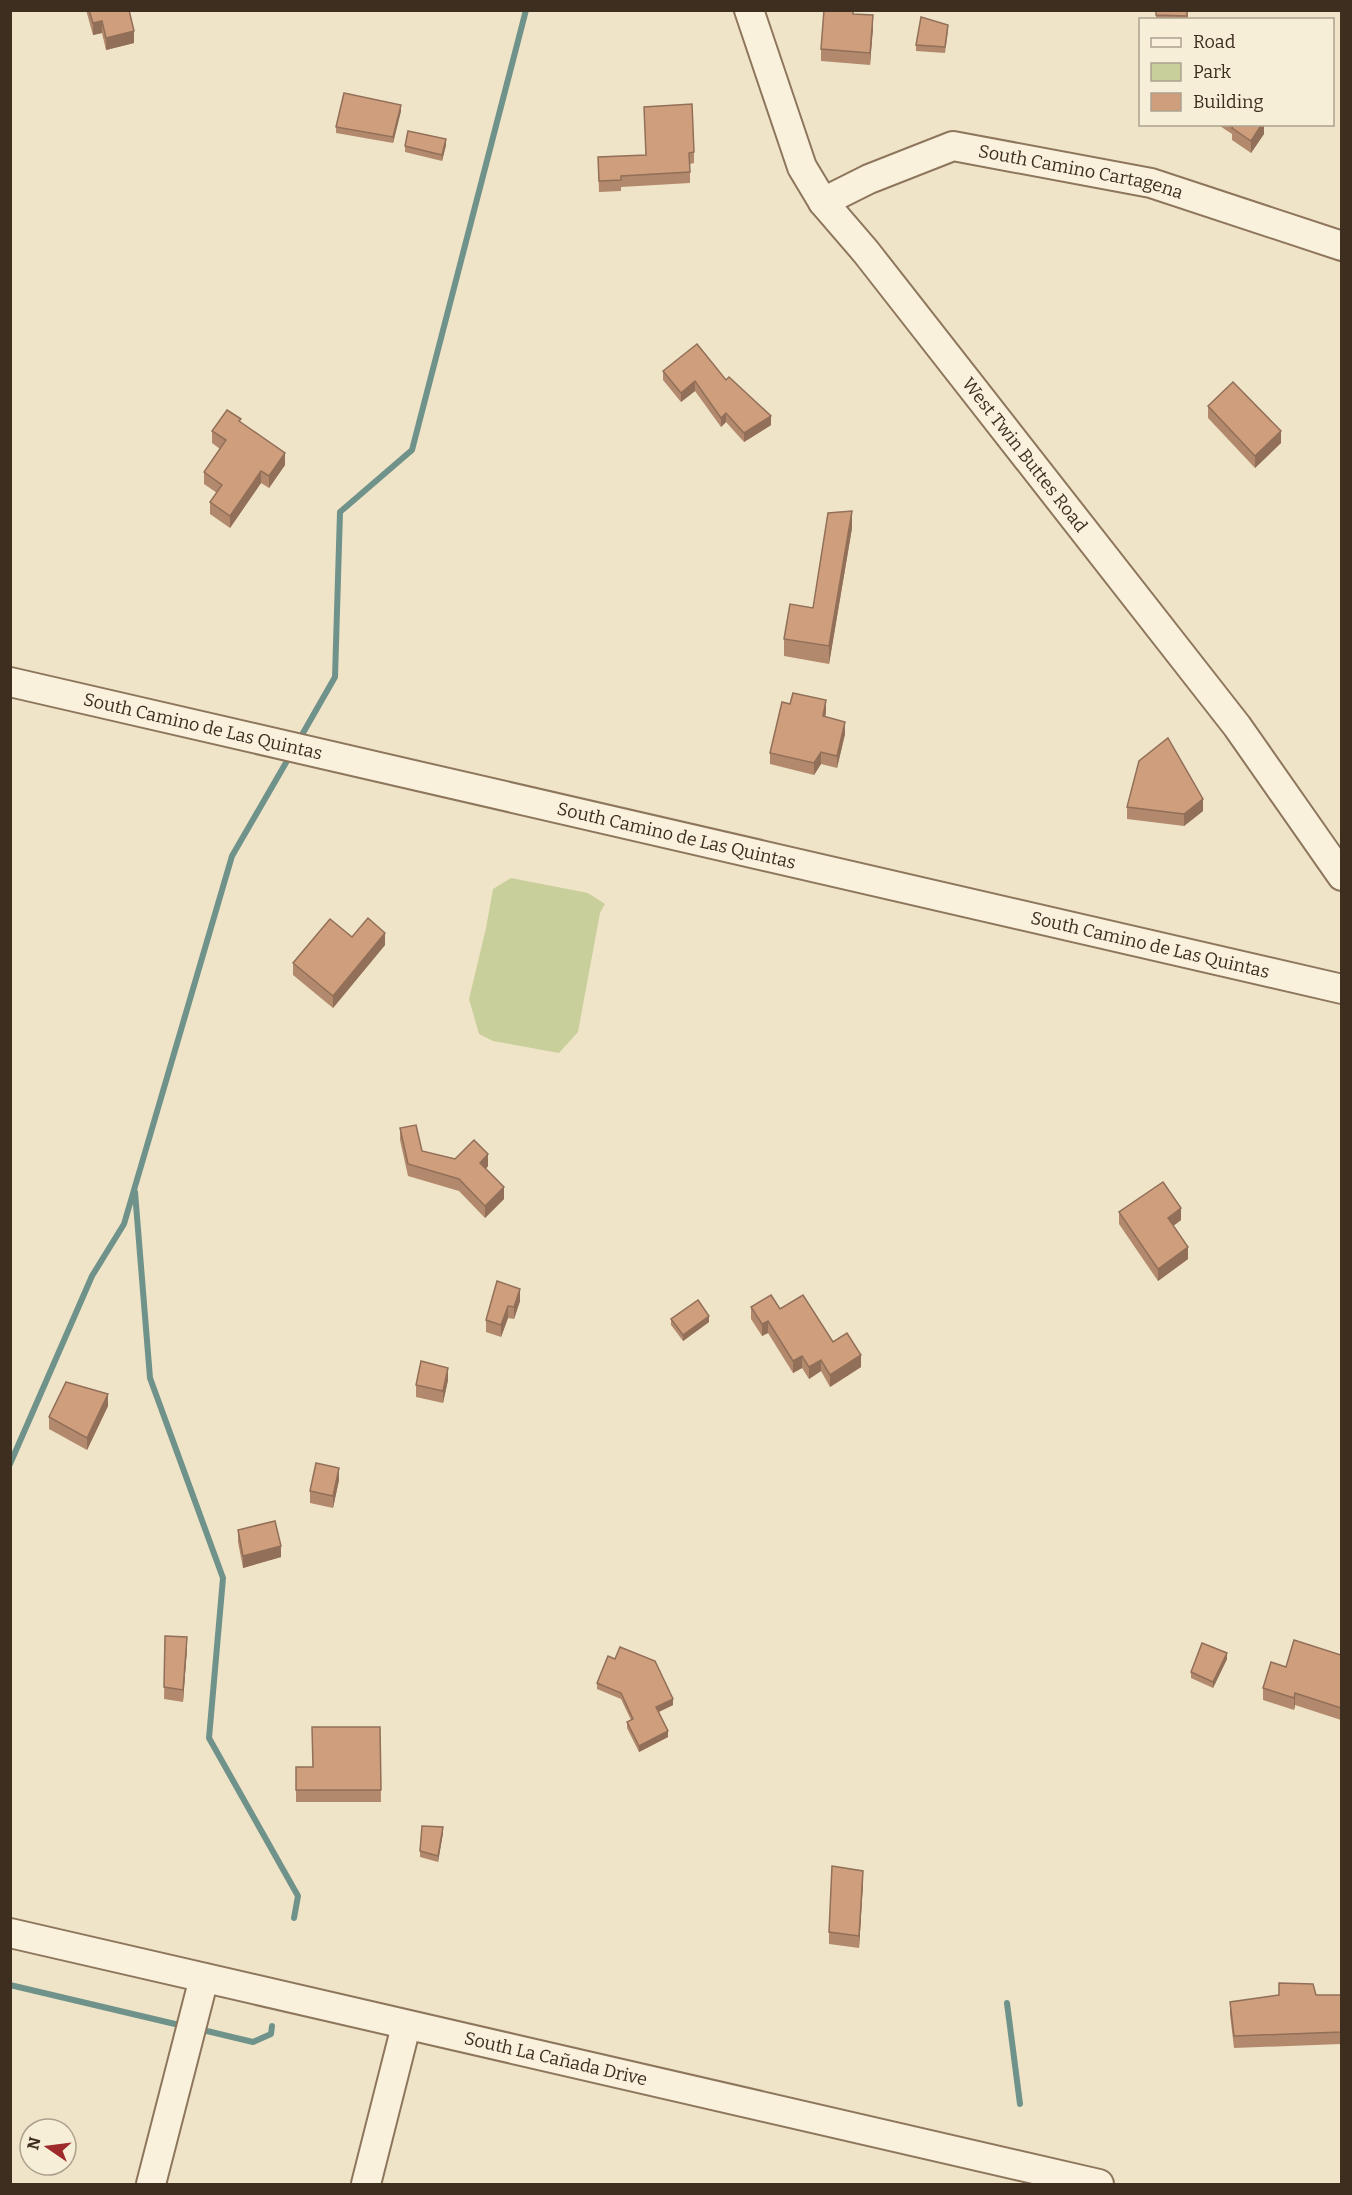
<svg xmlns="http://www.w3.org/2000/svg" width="1352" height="2195" font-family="Bitter,serif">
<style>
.green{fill:#c9cf9b}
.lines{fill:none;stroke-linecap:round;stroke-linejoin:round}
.stream{stroke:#6f938a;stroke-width:6}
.minor-casing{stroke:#8d765c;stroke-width:32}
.minor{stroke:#faf1dc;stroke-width:28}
.wall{fill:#b2896c}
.shaded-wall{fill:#916f58}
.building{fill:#cf9f7d;stroke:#916f58;stroke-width:1.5}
.labels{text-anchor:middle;stroke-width:5;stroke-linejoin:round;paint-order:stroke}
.street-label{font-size:18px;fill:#3d2e20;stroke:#f7eed8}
</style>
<rect width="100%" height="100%" fill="#f0e4c8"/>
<!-- green -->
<path class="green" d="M511,878l77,15 17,11 -5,9 -22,119 -19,21 -66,-12 -14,-7 -10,-35 17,-71 7,-39z"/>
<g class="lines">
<!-- stream -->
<g class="stream">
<path d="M299,740l36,-63 5,-165 72,-62 114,-440"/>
<path d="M135,1192l15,186 73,200 -14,160 89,158 -4,22"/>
<path d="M10,1464l82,-188 32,-52 108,-368 59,-102"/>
<path d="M10,1985l165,39"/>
<path d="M1007,2003l13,101"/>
<path d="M207,2031l46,11 18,-8 1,-8"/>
</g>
<!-- minor casing -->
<g class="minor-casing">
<g id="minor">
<path id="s1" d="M749,10l53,157 21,35 43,50 371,474 105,150"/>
<path id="s2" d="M823,202l46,-23 84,-33 198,37 191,63"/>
<path id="s3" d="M10,682l1332,307"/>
<path id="s4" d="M10,1933l1089,251"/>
<path d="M151,2184l53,-206"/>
<path d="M366,2184l40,-158"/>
</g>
</g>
<!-- minor -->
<use href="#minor" class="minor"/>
</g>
<!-- wall -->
<g class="wall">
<path d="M86,10h43l5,33 -28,7 -4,-17 -9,2z"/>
<path d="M854,10l-1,4 20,13 -3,38 -49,-4v-12z"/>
<rect x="1156" y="10" width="32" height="10"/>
<path d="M948,31l-3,22 -29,-2v-6z"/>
<path d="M644,107l50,45v11l-4,1v19l-69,4v4l-22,1 -1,-35 48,-2z"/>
<path d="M401,111l-8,32 -57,-10v-6z"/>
<path d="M1217,124h47v10l-13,19 -19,-13v-6z"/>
<path d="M446,145l-4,16 -37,-9v-6z"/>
<path d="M663,371l63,9 45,45 -27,17 -18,-20 -5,5 -26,-36 -14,11 -18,-22z"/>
<path d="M1208,406l73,37 -26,25 -47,-50z"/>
<path d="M241,422l44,43 -16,23 -8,-5 -31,45 -20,-14v-12l7,-9 -13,-9v-12l16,-23 -8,-6v-12z"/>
<path d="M852,528l-23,136 -45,-8v-17l29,-31z"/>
<path d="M826,712l-1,5 20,17 -8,34 -16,-4 -7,11 -44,-11v-11z"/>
<path d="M1127,807l76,4 -19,15 -57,-7z"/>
<path d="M352,937l33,8 -52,63 -40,-33v-12z"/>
<path d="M400,1128l22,23 66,15 -2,3 18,30 -19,19 -26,-27 -51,-15 -8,-36z"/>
<path d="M1119,1212l62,8 -8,6 15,33 -30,22 -39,-57z"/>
<path d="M520,1289v12l-6,18 -6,-1 -7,19 -15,-5v-12z"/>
<path d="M751,1307l29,2 53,33 28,25 -31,20 -9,-16 -12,8 -7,-11 -9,5 -25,-40 -6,3 -11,-17z"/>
<path d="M671,1319l38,3 -26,19 -12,-16z"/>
<path d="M448,1380l-5,23 -27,-6v-12z"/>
<path d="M108,1406l-21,44 -38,-21v-12z"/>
<path d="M339,1480l-6,28 -23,-5v-12z"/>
<path d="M238,1530l43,27 -38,11 -5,-26z"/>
<path d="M165,1636l22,12 -4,54 -19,-3z"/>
<path d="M1341,1655v65l-46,-15 -1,5 -31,-10v-12l23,-21z"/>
<path d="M1227,1659l-14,29 -22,-10v-6z"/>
<path d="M597,1683l76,22 -14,7 9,25 -29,15 -12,-24v-6l4,-2 -10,-21 -24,-10z"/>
<path d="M380,1727l1,75h-85v-35h16z"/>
<path d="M443,1833l-5,29 -18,-5v-6z"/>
<path d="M863,1883l-4,65 -30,-4v-12z"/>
<path d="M1316,1995h25v49l-107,4 -4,-34v-12z"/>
</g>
<!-- shaded-wall -->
<g class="shaded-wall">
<path d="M873,15v12l-3,38v-12z"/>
<path d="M102,21v12l-9,2v-12z"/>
<path d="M134,31v12l-28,7v-12z"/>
<path d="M401,105v6l-8,32v-6z"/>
<path d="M1262,124h2v10l-13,19v-12z"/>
<path d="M446,139v6l-4,16v-6z"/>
<path d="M695,381v10l-14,11v-9z"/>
<path d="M726,413v9l-5,5v-9z"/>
<path d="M771,416v9l-27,17v-9z"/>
<path d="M1281,431v12l-26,25v-12z"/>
<path d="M285,453v12l-16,23v-12z"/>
<path d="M261,471v12l-31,45v-12z"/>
<path d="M852,511v17l-23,136v-18z"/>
<path d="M826,700v12l-3,16v-12z"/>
<path d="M845,722v12l-8,34v-12z"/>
<path d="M821,752v12l-7,11v-12z"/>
<path d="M1203,799v12l-19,15v-12z"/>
<path d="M385,933v12l-52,63v-12z"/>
<path d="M488,1154v12l-8,9v-12z"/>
<path d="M504,1187v12l-19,19v-12z"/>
<path d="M1181,1208v12l-13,10v-12z"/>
<path d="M1188,1247v12l-30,22v-12z"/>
<path d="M520,1289v12l-6,18v-12z"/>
<path d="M508,1306v12l-7,19v-12z"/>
<path d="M709,1316v6l-26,19v-6z"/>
<path d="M768,1321v12l-6,3v-12z"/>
<path d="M861,1355v12l-31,20v-12z"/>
<path d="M802,1356v12l-9,5v-12z"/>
<path d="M821,1360v11l-12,8v-12z"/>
<path d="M448,1368v12l-5,23v-12z"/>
<path d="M108,1394v12l-21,44v-12z"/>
<path d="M339,1468v12l-6,28v-12z"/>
<path d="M281,1546v11l-38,11v-12z"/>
<path d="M187,1637v11l-4,54v-12z"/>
<path d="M1227,1653v6l-14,29v-6z"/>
<path d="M1295,1693v12l-1,5v-12z"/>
<path d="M673,1699v6l-17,8v-6z"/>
<path d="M668,1731v6l-29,15v-6z"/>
<path d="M443,1827v6l-5,29v-6z"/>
<path d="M863,1871v12l-4,65v-12z"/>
</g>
<!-- building -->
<g class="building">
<path d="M89,10h40l5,21 -28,7 -4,-17 -9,2z"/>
<path d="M824,10h29v4l20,1 -3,38 -49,-4z"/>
<path d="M1156,10h31v6l-31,-1z"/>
<path d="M921,17l27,8 -3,22 -29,-2z"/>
<path d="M344,93l57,12 -8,32 -57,-10z"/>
<path d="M692,104l2,48 -5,1 1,19 -69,4v4l-22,1 -1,-24 48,-2 -2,-48z"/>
<path d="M1234,124h28l-11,17 -19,-13z"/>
<path d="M408,131l38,8 -4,16 -37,-9z"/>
<path d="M697,344l29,36 3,-3 42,39 -27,17 -18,-20 -5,5 -26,-37 -14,12 -18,-22z"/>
<path d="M1233,382l48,49 -26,25 -47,-50z"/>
<path d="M227,410l14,9 -2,2 46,32 -16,23 -8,-5 -31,45 -20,-14 12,-17 -18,-13 22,-32 -14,-9z"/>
<path d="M852,511l-23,135 -45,-7 6,-35 23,4 15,-95z"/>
<path d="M793,693l33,7 -3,16 22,6 -8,34 -16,-4 -7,11 -44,-10 12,-51 8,2z"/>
<path d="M1168,738l35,61 -19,15 -57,-7 12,-46z"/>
<path d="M368,918l17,15 -52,63 -40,-33 37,-44 22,18z"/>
<path d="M416,1125l6,26 33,8 19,-19 14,14 -8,9 24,24 -19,19 -26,-27 -51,-15 -8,-36z"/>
<path d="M1163,1182l18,26 -13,10 20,29 -30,22 -39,-57z"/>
<path d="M497,1281l23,8 -6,18 -6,-1 -7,19 -15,-5z"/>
<path d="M771,1295l9,14 23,-14 30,47 14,-9 14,22 -31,20 -9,-15 -12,7 -7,-11 -9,5 -25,-40 -6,3 -11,-17z"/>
<path d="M698,1300l11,16 -26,19 -12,-16z"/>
<path d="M421,1361l27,7 -5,23 -27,-6z"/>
<path d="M66,1382l42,12 -21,44 -38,-21z"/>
<path d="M316,1463l23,5 -6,28 -23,-5z"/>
<path d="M275,1521l6,25 -38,10 -5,-26z"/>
<path d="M165,1636l22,1 -4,53 -19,-3z"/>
<path d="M1294,1640l47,15v53l-46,-15 -1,5 -31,-10 8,-26 15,5z"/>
<path d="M1202,1643l25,10 -14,29 -22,-10z"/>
<path d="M620,1647l35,14 18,38 -17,8 12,24 -29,15 -12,-24 6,-3 -12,-26 -24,-10 11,-27 7,3z"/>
<path d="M312,1727h68l1,63h-85v-23h17z"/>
<path d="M422,1826l21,1 -5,29 -18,-5z"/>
<path d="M832,1866l31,5 -4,65 -30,-4z"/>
<path d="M1279,1983l34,1 3,11h25v37l-107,4 -4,-34 49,-7z"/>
</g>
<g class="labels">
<!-- street labels -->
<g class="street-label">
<text dy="6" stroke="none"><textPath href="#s2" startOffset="272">South Camino Cartagena</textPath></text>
<text dy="6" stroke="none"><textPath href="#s1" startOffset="530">West Twin Buttes Road</textPath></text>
<text dy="6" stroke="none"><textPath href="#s3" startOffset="198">South Camino de Las Quintas</textPath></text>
<text dy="6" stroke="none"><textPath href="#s3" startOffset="684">South Camino de Las Quintas</textPath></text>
<text dy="6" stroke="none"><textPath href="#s3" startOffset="1170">South Camino de Las Quintas</textPath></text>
<text dy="6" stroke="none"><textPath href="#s4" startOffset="560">South La Cañada Drive</textPath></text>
</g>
</g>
<!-- border -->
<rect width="1352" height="2195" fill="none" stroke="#3d2e20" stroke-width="24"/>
<!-- legend -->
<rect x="1139" y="18" width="195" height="108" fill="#f7eed8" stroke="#ada18e" stroke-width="1.5"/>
<rect x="1151" y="38" width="30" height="9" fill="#faf1dc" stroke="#ada18e" stroke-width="1.5"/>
<text x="1193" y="48" font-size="18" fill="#3d2e20">Road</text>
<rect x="1151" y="63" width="30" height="18" fill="#c9cf9b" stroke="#ada18e" stroke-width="1.5"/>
<text x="1193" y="78" font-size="18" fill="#3d2e20">Park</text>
<rect x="1151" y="93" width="30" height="18" fill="#cf9f7d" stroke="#ada18e" stroke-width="1.5"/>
<text x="1193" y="108" font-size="18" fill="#3d2e20">Building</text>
<!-- north arrow -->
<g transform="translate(48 2147) rotate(284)"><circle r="28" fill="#f7eed8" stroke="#ada18e" stroke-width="1.5"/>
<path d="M0-4.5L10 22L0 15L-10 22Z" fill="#9e2a2b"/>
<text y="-9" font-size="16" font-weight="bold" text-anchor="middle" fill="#3d2e20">N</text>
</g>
</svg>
